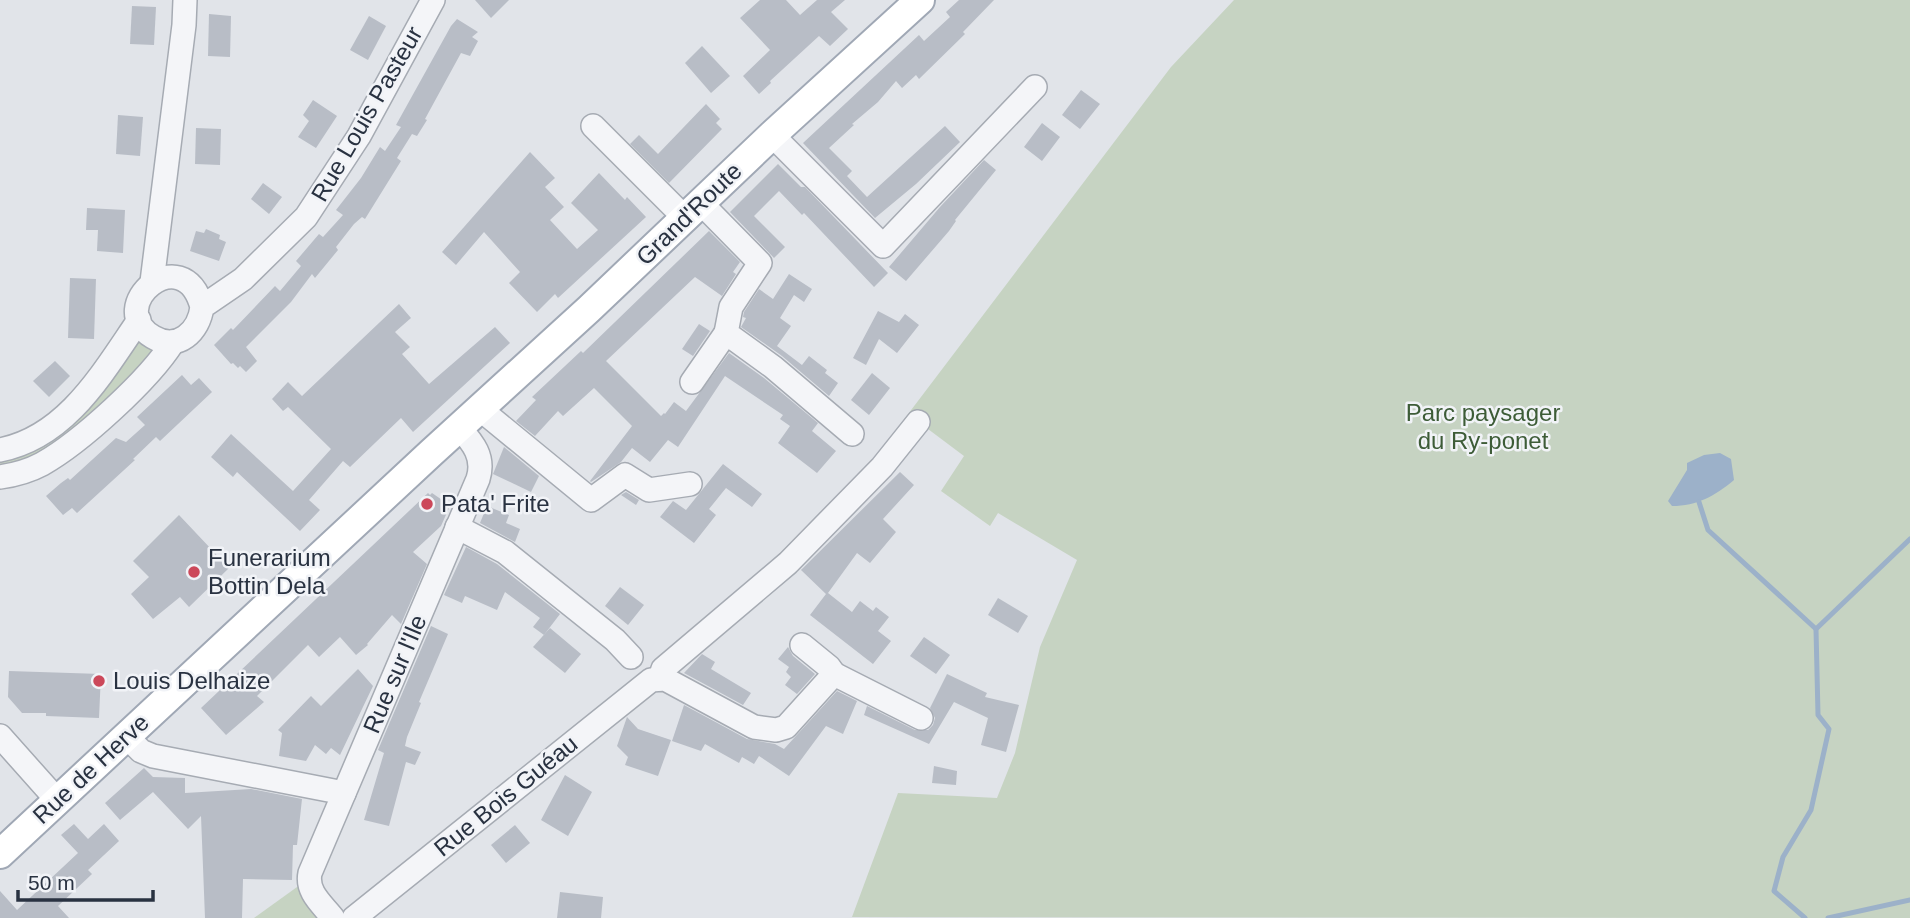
<svg xmlns="http://www.w3.org/2000/svg" width="1910" height="918" font-family="Helvetica,sans-serif">
<style>
.green{fill:#c6d3c2}
.water{fill:#9cb1c9}
.lines{fill:none;stroke-linecap:round;stroke-linejoin:round}
.stream{stroke:#9cb1c9;stroke-width:5}
.building{fill:#b8bdc6}
.minor-casing{stroke:#a6abb3;stroke-width:26}
.major-casing{stroke:#a0a8b5;stroke-width:32}
.minor{stroke:#f4f5f8;stroke-width:23}
.major{stroke:#fff;stroke-width:28}
.poi-dot{fill:#cc485a;stroke:#f1f3f7;stroke-width:2.5}
.labels{text-anchor:middle;stroke-width:5;stroke-linejoin:round;paint-order:stroke}
.street-label{font-size:24px;fill:#293241;stroke:#f1f3f7}
.park-label{font-size:24px;fill:#3d5c37;stroke:#f1f3f7}
.poi-label{font-size:24px;fill:#293241;stroke:#f1f3f7;text-anchor:start}
</style>
<rect width="100%" height="100%" fill="#e1e4e9"/>
<!-- green -->
<g class="green">
<path d="M1234,0h676v918l-1058,-1 46,-124 99,5 18,-45 25,-106 37,-87 -79,-47 -8,13 -49,-35 23,-35 -48,-36 -36,45 -142,130 136,-136 297,-392z"/>
<path d="M139,339l17,11v7l-101,91 -55,21v-12z"/>
<path d="M304,882l27,36h-77z"/>
</g>
<!-- water -->
<path class="water" d="M1720,453l11,6 3,21c-19,16 -37,26 -62,26l-4,-5 19,-31v-7l17,-8z"/>
<g class="lines">
<!-- stream -->
<g class="stream">
<path d="M1699,502l9,28 108,99"/>
<path d="M1805,918l-31,-27 9,-34 28,-47 18,-81 -11,-14 -2,-86 94,-90"/>
<path d="M1828,918l82,-18"/>
</g>
</g>
<!-- building -->
<g class="building">
<path d="M475,0h34l-18,18z"/>
<path d="M760,0h26l14,15 17,-15h28l-14,12 17,17 -18,17 -11,-10 -49,45 1,2 -12,11 -16,-18 27,-26 -30,-32z"/>
<path d="M959,0h35l-31,32 2,2 -46,45 -3,-4 -14,13 -6,-7 -18,21 -26,22 2,1 -25,23 23,23 -5,5 20,21 78,-71 15,16 -44,42 -41,34 -72,-75 116,-108 5,6 26,-24 -4,-5z"/>
<path d="M132,6l24,1 -2,38 -24,-1z"/>
<path d="M209,14l22,2 -1,41 -22,-1z"/>
<path d="M369,16l17,10 -18,34 -18,-10z"/>
<path d="M457,19l21,13 -6,5 6,4 -8,15 -9,-3 -36,66 2,1 -10,16 -5,-2 -15,24 4,3 -36,58 -3,-2 -8,7 -18,23 2,3 -23,28 -3,-4 -21,28 -45,45 11,14 -11,11 -6,-6 -2,2 -5,-5 -2,1 -17,-19 17,-17 2,2 42,-44 5,5 21,-25 -5,-5 23,-27 4,3 20,-22 -7,-5 25,-32 19,-31 5,4 16,-24 -5,-2 55,-99z"/>
<path d="M702,46l28,30 -19,17 -26,-30z"/>
<path d="M1081,90l19,14 -20,25 -18,-14z"/>
<path d="M313,100l24,16 -21,32 -18,-11 11,-16 -6,-6z"/>
<path d="M706,104l14,15 -4,4 6,6 -53,54 -39,-39 9,-9 19,19z"/>
<path d="M118,115l25,2 -3,39 -24,-2z"/>
<path d="M1042,123l18,14 -18,24 -18,-14z"/>
<path d="M196,128l25,1 -1,36 -25,-1z"/>
<path d="M530,152l25,26 -10,9 19,20 -14,13 27,29 21,-19 -27,-27 28,-30 26,27 2,-3 19,20 -88,81 -3,-4 -18,18 -28,-29 11,-11 -36,-40 -28,33 -14,-13z"/>
<path d="M984,160l12,10 -41,50 1,1 -7,10 -43,50 -17,-14 51,-60z"/>
<path d="M778,164l23,23h4l83,86 -14,14 -70,-74 -2,2 -23,-24 -25,25 31,31 -11,11 -44,-46z"/>
<path d="M263,183l19,14 -13,17 -18,-15z"/>
<path d="M87,208l38,2 -2,43 -26,-2 1,-21h-12z"/>
<path d="M206,229l14,6 -1,4 7,3 -7,19 -29,-10 6,-20 8,2z"/>
<path d="M709,231l31,31 -7,10 3,2 -14,22 -27,-19 -89,84 55,55 3,-3 1,1 9,-12 12,9 43,-58 35,25 54,45 -6,8 24,20 -19,22 -39,-30 12,-17 -10,-7 3,-4 -58,-39 -47,71 -10,-7 -18,22 -18,-14 -11,14 -30,20 -1,-1 42,-55 -38,-38 -31,28 -5,-5 -23,25 -19,-15 20,-21 -4,-3 49,-46 2,2z"/>
<path d="M789,274l23,15 -8,13 -10,-7 -14,23 11,8 -14,20 25,19 7,-9 18,14 -2,3 13,10 -9,13 -47,-40 -41,-29 5,-9 -3,-1 1,-5 15,-23 14,10z"/>
<path d="M70,278l26,1 -2,60 -26,-1z"/>
<path d="M399,304l12,14 -16,14 15,15 -8,7 27,30 66,-57 15,16 -97,89 -12,-14 -51,49 -7,-6 -34,39 11,10 -20,21 -63,-59 -4,5 -22,-20 20,-23 62,57 38,-42 -43,-42 -5,4 -11,-12 16,-17 14,14z"/>
<path d="M878,311l21,11 6,-8 14,11 -22,28 -18,-14 -13,26 -13,-7z"/>
<path d="M699,324l11,7 -17,25 -11,-7z"/>
<path d="M55,361l15,15 -21,21 -16,-16z"/>
<path d="M872,373l18,15 -21,27 -18,-15z"/>
<path d="M182,375l9,10 8,-7 13,14 -52,49 -4,-4 -23,22 2,1 -58,53 -5,-5 -9,7 -17,-19 15,-13 7,-5 2,2 46,-42 10,4 19,-17 -8,-8z"/>
<path d="M504,447l35,29 -8,16 -38,-18z"/>
<path d="M723,464l39,30 -10,13 -26,-19 -17,21 7,6 -22,28 -34,-26 13,-16 13,9z"/>
<path d="M900,472l14,13 -31,34 13,13 -26,31 -13,-10 -29,40 24,19 8,-11 13,10 3,-4 13,10 -11,14 13,10 -18,23 -63,-49 16,-21 -25,-24z"/>
<path d="M626,492l13,8 -3,5 -15,-10z"/>
<path d="M428,493l2,2 2,-2 16,11 -1,3 2,1 -8,18 -28,26 14,12 -26,60 -9,-9 -25,29 1,1 -12,10 -16,-18 -21,20 -11,-12 -51,51 7,6 -38,33 -25,-27z"/>
<path d="M487,506l22,9 -3,8 14,6 -5,13 -35,-19z"/>
<path d="M179,515l50,53 -40,39 -9,-10 -27,22 -22,-25 18,-17 -16,-16z"/>
<path d="M466,547l31,17 63,50 -16,21 -11,-8 7,-9 -35,-26 -8,18 -32,-14 -3,7 -18,-8z"/>
<path d="M620,587l24,18 -16,20 -23,-19z"/>
<path d="M998,598l30,18 -10,17 -30,-18z"/>
<path d="M431,626l17,8 -29,68 2,1 -14,34 -2,9 16,6 -6,13 -9,-3 -17,64 -25,-6 20,-67 -6,-3z"/>
<path d="M550,628l31,26 -16,19 -32,-26z"/>
<path d="M924,637l26,18 -14,19 -26,-18z"/>
<path d="M788,647l5,9 22,18 -18,20 -12,-9 6,-8 -5,-5 3,-5 -11,-8z"/>
<path d="M702,654l13,8 -4,7 40,24 -8,12 -59,-32z"/>
<path d="M358,669l15,17 -33,69 -9,-7 -5,6 -11,-9 -9,16 -27,-5 3,-23 -4,-3 33,-34 10,10z"/>
<path d="M9,671l92,3 -2,44 -53,-2v-3h-24l-14,-16z"/>
<path d="M947,674l40,19 -2,4 34,8 -13,47 -25,-7 7,-27 -34,-16 -25,42 -65,-29 3,-9 48,24h13l5,-5 2,-7 -5,-10z"/>
<path d="M837,691l20,10 -14,33 -17,-8 -37,50 -30,-20 -5,8 -12,-7 -3,6 -34,-19 -4,7 -29,-10 12,-36 63,34 28,5 9,5z"/>
<path d="M627,717l11,12 33,11 -13,36 -33,-11 3,-8 -11,-11z"/>
<path d="M934,766l23,5 -1,14 -24,-2z"/>
<path d="M144,768l9,9 32,1v15l66,-4 51,10 -5,46h-4l-1,35 -49,-1 -1,39h-37l-4,-102 -13,13 -35,-37 -33,28 -15,-17z"/>
<path d="M565,775l27,17 -24,44 -27,-16z"/>
<path d="M74,824l14,15 16,-15 15,17 -31,29 4,4 -34,32 11,12h-69v-27l17,19 61,-57 -17,-18z"/>
<path d="M515,825l15,18 -24,20 -15,-18z"/>
<path d="M560,892l43,5 -2,21h-44z"/>
</g>
<g class="lines">
<!-- minor casing -->
<g class="minor-casing">
<g id="minor">
<path d="M593,126l93,93"/>
<path d="M772,135l111,111 152,-159"/>
<path d="M701,203l59,60 -29,44 -5,26 47,34 79,67"/>
<path d="M152,282l32,-257 1,-25"/>
<path d="M202,307c-19,-70 -100,0 -49,30 25,15 46,-6 49,-30l41,-28 63,-62 53,-81 74,-136"/>
<path d="M692,382l34,-49"/>
<path d="M480,409l111,91 34,-25 24,15 41,-6"/>
<path d="M0,450c67,-13 103,-78 139,-130"/>
<path d="M0,477c14,-2 29,-6 42,-13 39,-22 107,-84 131,-122"/>
<path d="M457,527l48,25 110,88 16,17"/>
<path d="M802,645l27,22 5,7"/>
<path d="M660,678l3,-9 125,-106 94,-96 36,-45"/>
<path d="M0,736l58,65"/>
<path d="M126,736l15,15 12,5 191,37"/>
<path d="M333,918c-11,-14 -27,-26 -23,-45l168,-394c7,-22 -5,-36 -19,-52"/>
<path d="M354,918l297,-238 14,-1 89,48 22,3 10,-3 48,-53 87,44"/>
</g>
</g>
<!-- major casing -->
<g class="major-casing">
<path id="major" d="M0,854l431,-401 158,-144 183,-174 148,-135"/>
</g>
<!-- minor -->
<use href="#minor" class="minor"/>
<!-- major -->
<use href="#major" class="major"/>
</g>
<!-- markers -->
<g class="poi-dot">
<circle cx="427" cy="504" r="7"/>
<circle cx="194" cy="572" r="7"/>
<circle cx="99" cy="681" r="7"/>
</g>
<g class="labels">
<!-- street labels -->
<g class="street-label">
<text transform="translate(367 114) rotate(-60)" y="8">Rue Louis Pasteur</text>
<text transform="translate(689 214) rotate(-44)" y="8">Grand'Route</text>
<text transform="translate(395 674) rotate(-67)" y="8">Rue sur l'Ile</text>
<text transform="translate(91 769) rotate(-43)" y="8">Rue de Herve</text>
<text transform="translate(506 796) rotate(-39)" y="8">Rue Bois Guéau</text>
</g>
<!-- park labels -->
<g class="park-label">
<text x="1483" y="421">Parc paysager<tspan x="1483" dy="28">du Ry-ponet</tspan></text>
</g>
<!-- poi labels -->
<g class="poi-label">
<text x="441" y="512">Pata' Frite</text>
<text x="208" y="566">Funerarium<tspan x="208" dy="28">Bottin Dela</tspan></text>
<text x="113" y="689">Louis Delhaize</text>
</g>
</g>
<!-- scale -->
<path d="M18 890v10h135v-10" fill="none" stroke="#293241" stroke-width="3.5"/>
<text x="28" y="890" font-size="21" fill="#293241" stroke="#f1f3f7" stroke-width="5" paint-order="stroke">50 m</text>
</svg>
